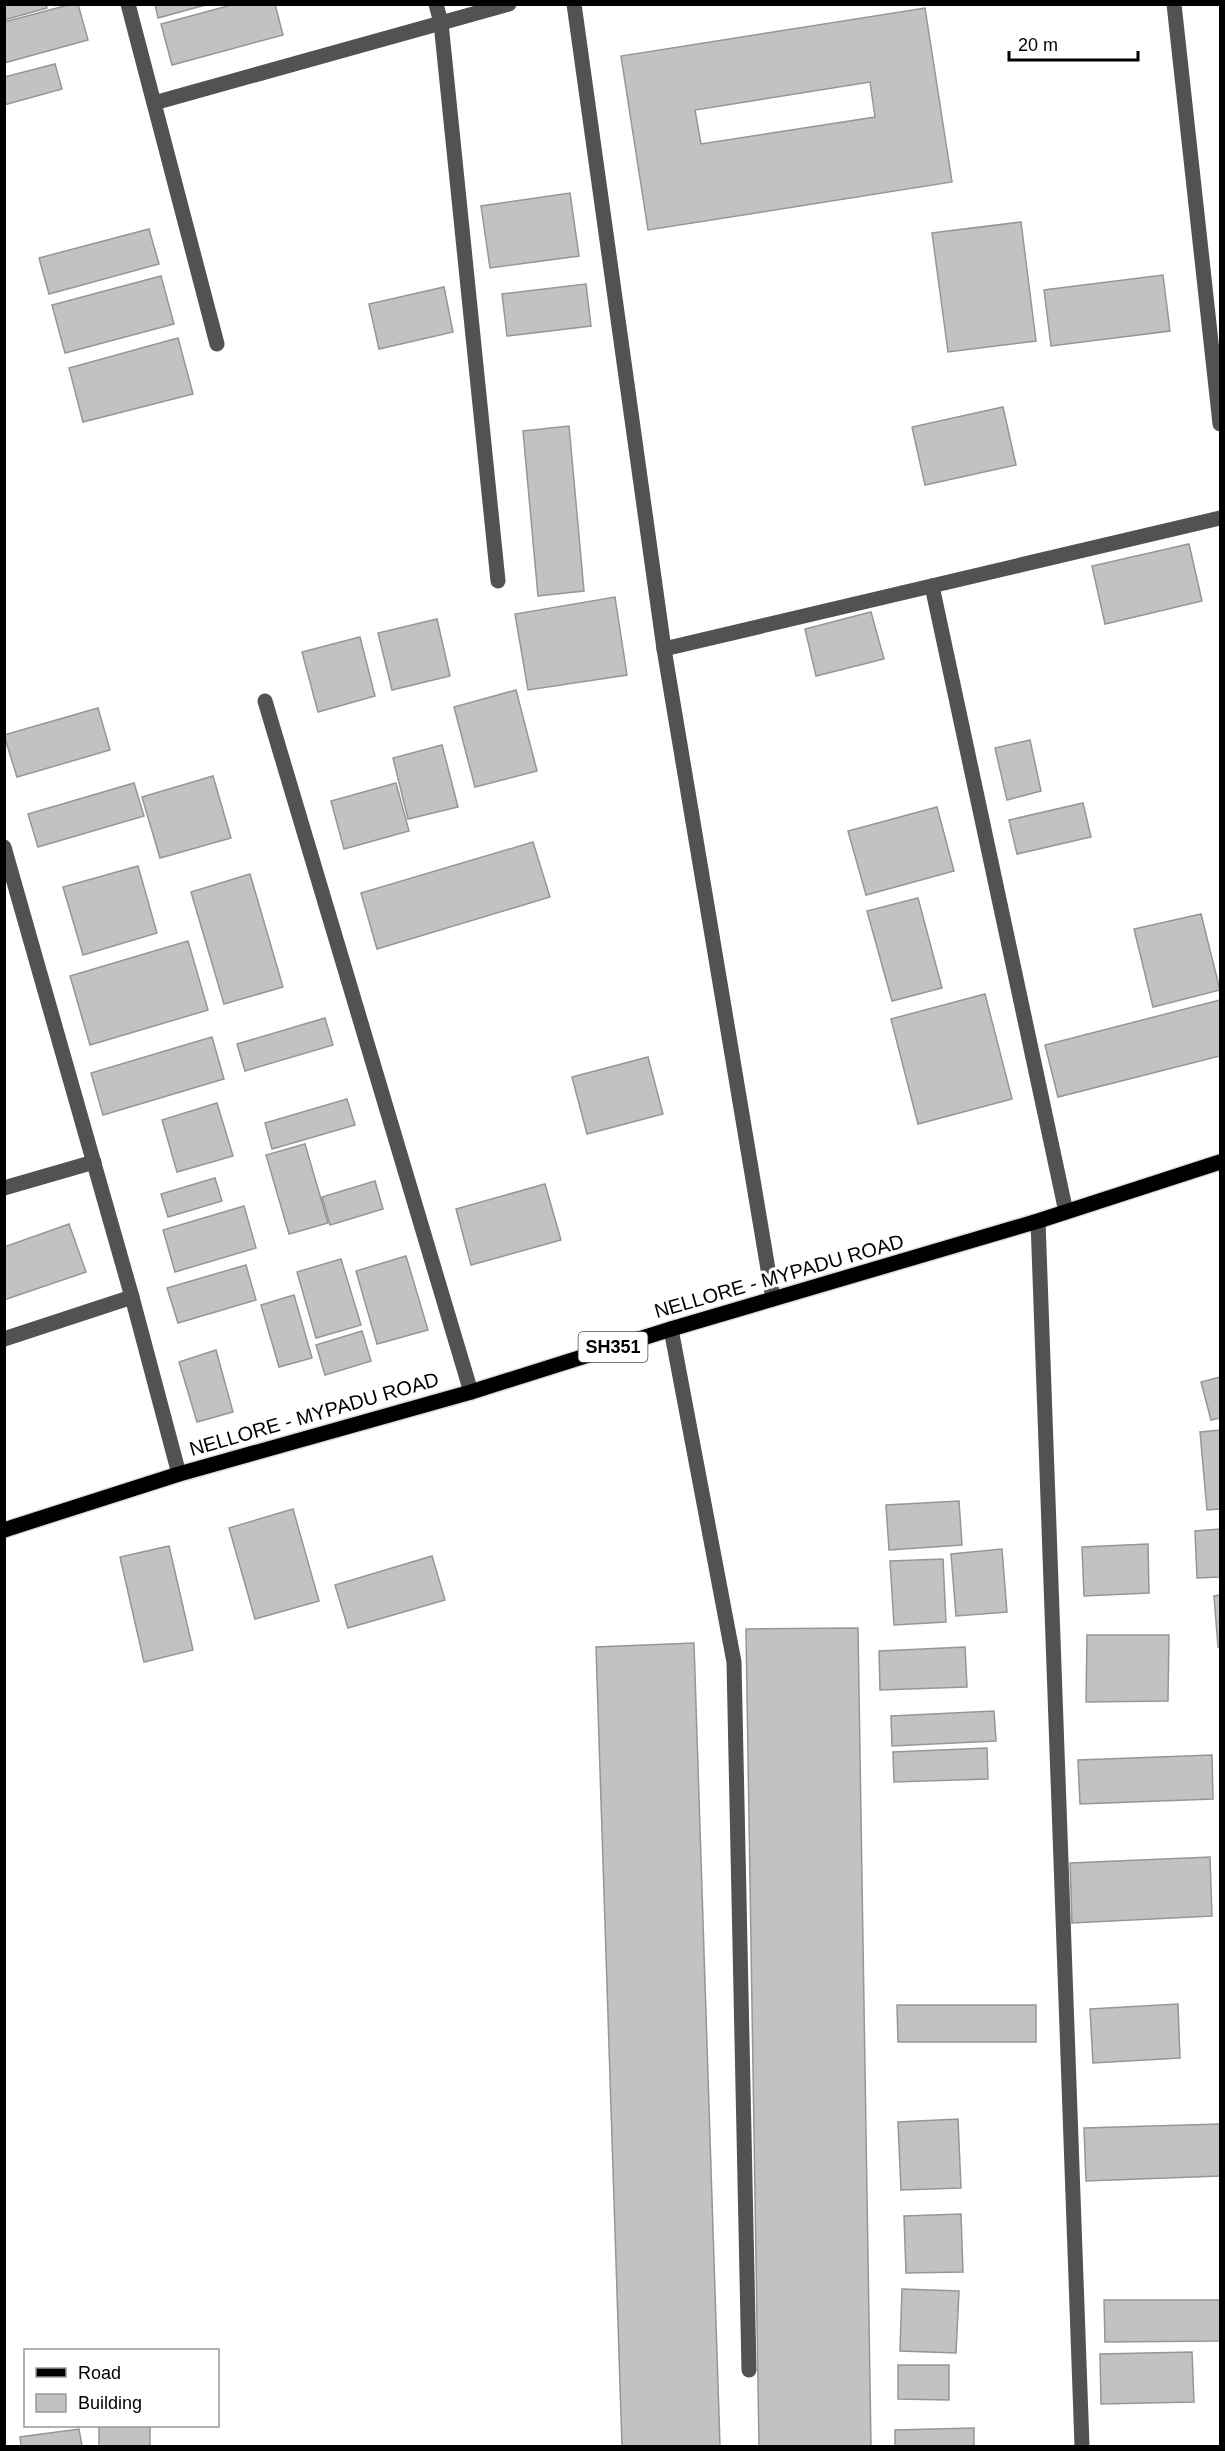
<svg xmlns="http://www.w3.org/2000/svg" width="1225" height="2451" font-family="Helvetica,sans-serif">
<style>
.building{fill:#c2c2c2;stroke:#969696;stroke-width:1.5;fill-rule:evenodd}
.lines{fill:none;stroke-linecap:round;stroke-linejoin:round}
.major-casing{stroke:#dbdbdb;stroke-width:18}
.minor{stroke:#525252;stroke-width:15}
.major{stroke:#000;stroke-width:15}
.labels{text-anchor:middle;stroke-width:6;stroke-linejoin:round;paint-order:stroke}
.shield{fill:#fff;stroke:#4c4c4c;stroke-width:1.5}
.shield-label{font-size:18px;font-weight:bold;fill:#000}
.street-label{font-size:20px;fill:#000;stroke:#fff}
</style>
<rect width="100%" height="100%" fill="#fff"/>
<!-- building -->
<g class="building">
<path d="M4,4h42l1,4 -43,12z"/>
<path d="M72,4h6l10,36 -84,23v-41z"/>
<path d="M155,4h54l-51,14z"/>
<path d="M235,4h40l8,31 -111,30 -11,-41z"/>
<path d="M925,8l27,174 -304,48 -27,-174zM870,82l5,35 -174,27 -6,-34z"/>
<path d="M55,64l7,25 -58,16v-28z"/>
<path d="M570,193l9,63 -89,12 -9,-62z"/>
<path d="M1021,222l15,119 -88,11 -16,-119z"/>
<path d="M149,229l10,35 -110,30 -10,-36z"/>
<path d="M1163,275l7,56 -119,15 -7,-56z"/>
<path d="M161,276l13,48 -109,29 -13,-48z"/>
<path d="M586,284l5,42 -84,10 -5,-42z"/>
<path d="M444,287l9,45 -74,17 -10,-45z"/>
<path d="M178,338l15,56 -110,28 -14,-54z"/>
<path d="M1003,407l13,58 -91,20 -13,-58z"/>
<path d="M569,426l15,165 -46,5 -15,-165z"/>
<path d="M1189,544l13,57 -97,23 -13,-58z"/>
<path d="M615,597l12,78 -99,15 -13,-76z"/>
<path d="M871,612l13,47 -68,17 -11,-47z"/>
<path d="M437,619l13,57 -58,14 -14,-57z"/>
<path d="M360,637l15,59 -57,16 -16,-60z"/>
<path d="M516,690l21,81 -62,16 -21,-80z"/>
<path d="M98,708l12,42 -93,27 -13,-42z"/>
<path d="M1030,740l11,51 -34,9 -12,-52z"/>
<path d="M442,745l16,62 -50,12 -15,-61z"/>
<path d="M213,776l18,62 -71,20 -18,-61z"/>
<path d="M134,783l10,33 -106,31 -10,-33z"/>
<path d="M396,783l13,48 -65,18 -13,-48z"/>
<path d="M1083,803l8,34 -74,17 -8,-34z"/>
<path d="M937,807l17,64 -88,24 -18,-64z"/>
<path d="M533,842l17,55 -173,52 -16,-56z"/>
<path d="M138,866l19,67 -74,22 -20,-68z"/>
<path d="M250,874l33,113 -59,17 -33,-112z"/>
<path d="M918,898l24,90 -50,13 -25,-90z"/>
<path d="M1201,914l19,76 -67,17 -19,-78z"/>
<path d="M188,941l20,69 -118,35 -20,-69z"/>
<path d="M985,994l27,105 -94,25 -27,-105z"/>
<path d="M1220,1000v56l-162,41 -13,-52z"/>
<path d="M325,1018l8,27 -88,26 -8,-27z"/>
<path d="M212,1037l12,42 -121,36 -12,-42z"/>
<path d="M648,1057l15,57 -76,20 -15,-57z"/>
<path d="M347,1099l8,26 -83,24 -7,-26z"/>
<path d="M217,1103l16,53 -56,16 -15,-52z"/>
<path d="M305,1144l23,79 -39,11 -23,-79z"/>
<path d="M215,1178l7,23 -54,16 -7,-23z"/>
<path d="M375,1181l8,28 -53,16 -8,-28z"/>
<path d="M545,1184l16,56 -90,25 -15,-56z"/>
<path d="M244,1206l12,42 -81,24 -12,-42z"/>
<path d="M69,1224l17,48 -82,28v-53z"/>
<path d="M406,1256l22,74 -51,14 -21,-73z"/>
<path d="M341,1259l20,66 -45,13 -19,-66z"/>
<path d="M246,1265l10,35 -78,23 -11,-35z"/>
<path d="M294,1295l18,63 -33,9 -18,-62z"/>
<path d="M362,1331l9,30 -46,14 -9,-30z"/>
<path d="M216,1350l17,62 -36,10 -18,-60z"/>
<path d="M1220,1377v41l-9,2 -10,-38z"/>
<path d="M1220,1430v79l-13,1 -7,-78z"/>
<path d="M959,1501l3,44 -73,5 -3,-45z"/>
<path d="M293,1509l26,92 -64,18 -26,-91z"/>
<path d="M1220,1529v48l-23,1 -2,-47z"/>
<path d="M1148,1544l1,49 -65,3 -2,-49z"/>
<path d="M169,1546l24,104 -49,12 -24,-105z"/>
<path d="M1002,1549l5,63 -51,4 -5,-62z"/>
<path d="M432,1556l13,44 -97,28 -13,-43z"/>
<path d="M943,1559l3,63 -52,3 -4,-64z"/>
<path d="M1220,1595v51l-2,1 -4,-51z"/>
<path d="M858,1628l13,818h-112l-13,-817z"/>
<path d="M1087,1635h82l-1,66 -82,1z"/>
<path d="M694,1643l26,803h-98l-26,-799z"/>
<path d="M965,1647l2,40 -87,3 -1,-39z"/>
<path d="M994,1711l2,30 -104,5 -1,-30z"/>
<path d="M987,1748l1,31 -94,3 -1,-30z"/>
<path d="M1212,1755l1,44 -133,5 -2,-44z"/>
<path d="M1210,1857l2,59 -140,7 -2,-60z"/>
<path d="M1178,2004l2,54 -87,5 -3,-54z"/>
<path d="M897,2005h139v37h-138z"/>
<path d="M958,2119l3,69 -60,2 -3,-68z"/>
<path d="M1220,2124v52l-134,5 -2,-53z"/>
<path d="M961,2214l2,58 -57,1 -2,-57z"/>
<path d="M902,2289l57,2 -3,62 -56,-2z"/>
<path d="M1104,2300h116v41l-115,1z"/>
<path d="M1192,2352l2,50 -93,2 -1,-50z"/>
<path d="M898,2365h51v35l-51,-1z"/>
<rect x="99" y="2426" width="51" height="20"/>
<path d="M974,2428v18h-79v-16z"/>
<path d="M79,2429l3,17h-61l-1,-9z"/>
</g>
<g class="lines">
<!-- major casing -->
<g class="major-casing">
<path id="major" d="M4,1530l175,-56 292,-82 200,-63 367,-108 182,-59"/>
</g>
<!-- minor -->
<g class="minor">
<path d="M128,4l89,340"/>
<path d="M436,4l5,19 57,558"/>
<path d="M574,4l90,645 109,650"/>
<path d="M1174,4l46,420"/>
<path d="M154,103l355,-99"/>
<path d="M932,586l134,626"/>
<path d="M664,649l556,-131"/>
<path d="M265,701l206,691"/>
<path d="M4,847l128,450 47,177"/>
<path d="M4,1188l90,-26"/>
<path d="M1038,1221l44,1225"/>
<path d="M671,1329l63,333 15,708"/>
<path d="M4,1339l128,-42"/>
</g>
<!-- major -->
<use href="#major" class="major"/>
</g>
<g class="labels">
<!-- shield labels -->
<rect class="shield" x="578.5" y="1332" width="69" height="30" rx="4.5"/>
<g class="shield-label">
<text x="613" y="1353">SH351</text>
</g>
<!-- street labels -->
<g class="street-label">
<text transform="translate(779 1276) rotate(-16)" y="7">NELLORE - MYPADU ROAD</text>
<text transform="translate(314 1414) rotate(-16)" y="7">NELLORE - MYPADU ROAD</text>
</g>
</g>
<!-- border -->
<rect width="1225" height="2451" fill="none" stroke="#000000" stroke-width="12"/>
<!-- legend -->
<rect x="24" y="2349" width="195" height="78" fill="#ffffff" stroke="#999999" stroke-width="1.5"/>
<rect x="36" y="2368" width="30" height="9" fill="#000000" stroke="#999999" stroke-width="1.5"/>
<text x="78" y="2379" font-size="18" fill="#000000">Road</text>
<rect x="36" y="2394" width="30" height="18" fill="#c2c2c2" stroke="#999999" stroke-width="1.5"/>
<text x="78" y="2409" font-size="18" fill="#000000">Building</text>
<!-- scale -->
<path d="M1009 51v9h129v-9" fill="none" stroke="#000000" stroke-width="3"/>
<text x="1018" y="51" font-size="18" fill="#000000" stroke="#ffffff" stroke-width="4.5" paint-order="stroke">20 m</text>
</svg>
